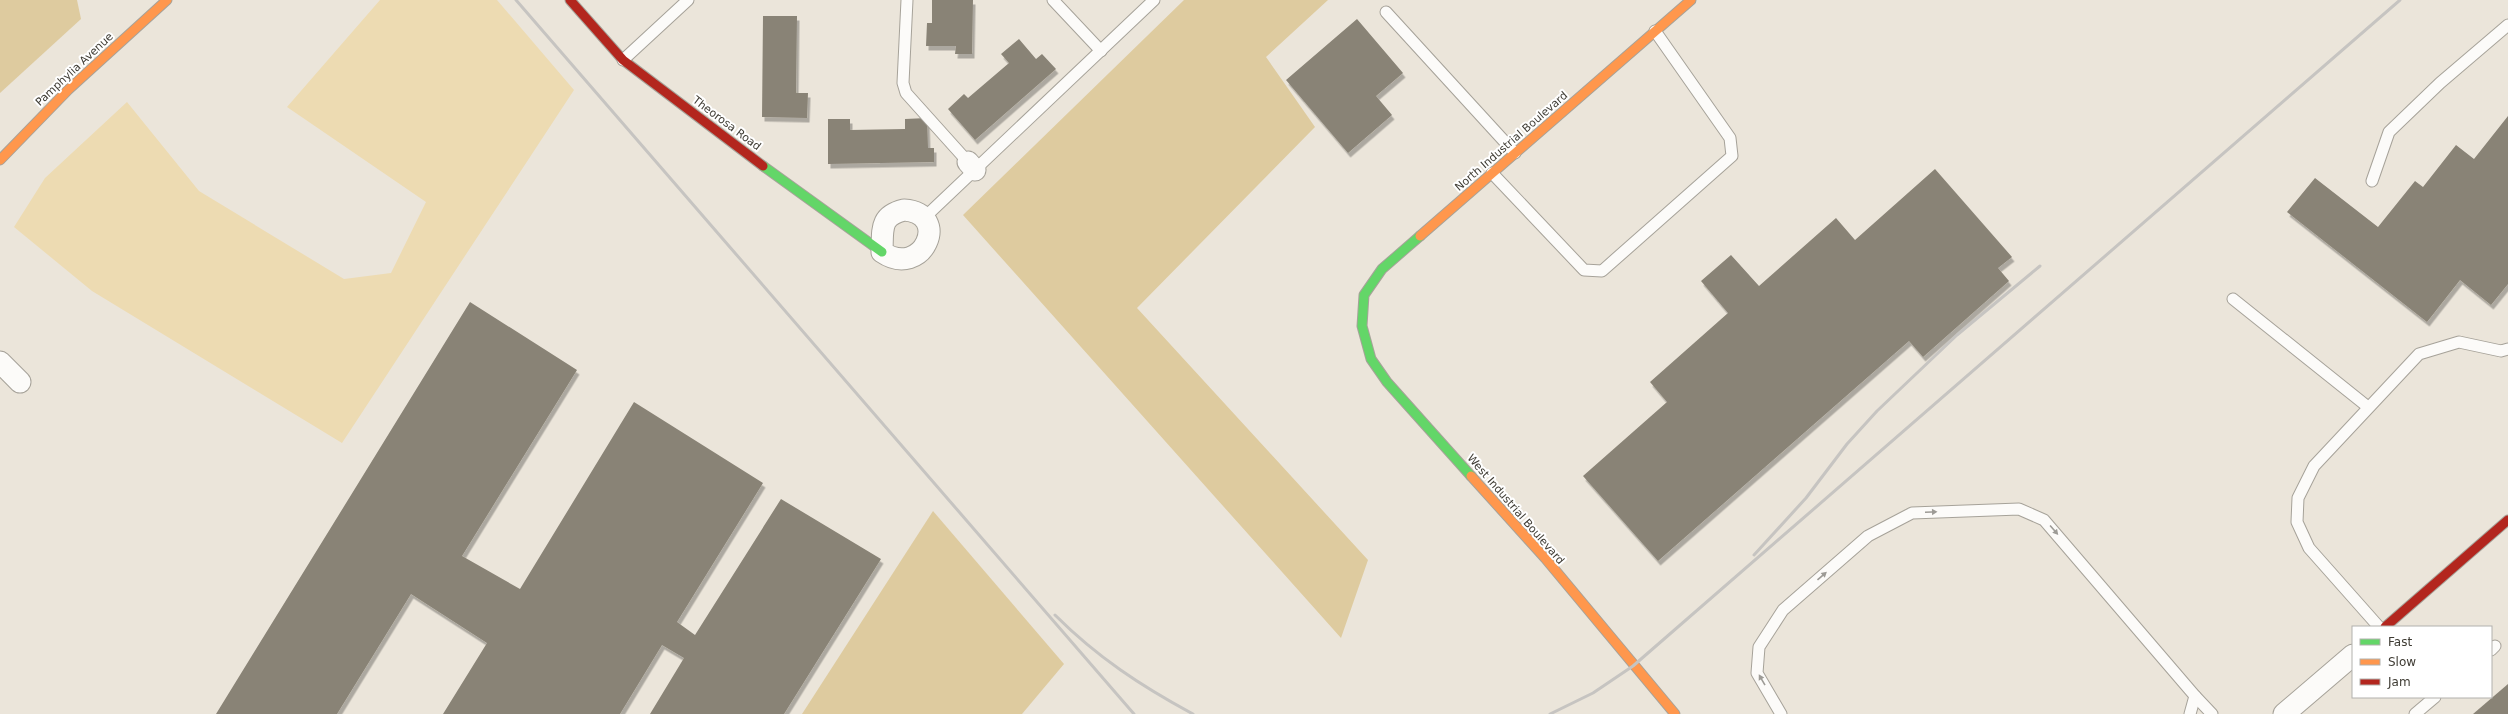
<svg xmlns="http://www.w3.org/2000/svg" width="2508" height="714" font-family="'DejaVu Sans',sans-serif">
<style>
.green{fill:#eddbb2}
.forest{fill:#decb9f}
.building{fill:#898376;filter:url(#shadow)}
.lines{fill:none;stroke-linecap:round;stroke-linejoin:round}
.lane-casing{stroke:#a6a299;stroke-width:13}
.street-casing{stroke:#a6a299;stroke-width:23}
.fast-casing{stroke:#a6a299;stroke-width:11}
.slow-casing{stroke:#a6a299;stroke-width:11}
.jam-casing{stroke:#a6a299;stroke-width:11}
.lane{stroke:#fcfbf9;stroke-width:11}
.street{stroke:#fcfbf9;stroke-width:21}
.fast{stroke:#63d668;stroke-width:9}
.slow{stroke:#ff974d;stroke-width:9}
.jam{stroke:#b3261e;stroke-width:9}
.rail{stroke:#c6c4c1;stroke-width:3}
.oneway{fill:#9d9b96}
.labels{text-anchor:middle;stroke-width:4;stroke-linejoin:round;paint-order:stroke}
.street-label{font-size:11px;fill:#3e3b33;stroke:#fff}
</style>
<defs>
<filter id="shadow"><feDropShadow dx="2.5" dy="4.5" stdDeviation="0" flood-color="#0004"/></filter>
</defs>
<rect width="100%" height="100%" fill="#ebe5da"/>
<!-- green -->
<path class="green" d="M380,0h117l77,90 -232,353 -250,-152 -78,-64 31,-49 82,-76 72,89 145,88 47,-6 35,-71 -139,-95z"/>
<!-- forest -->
<g class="forest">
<path d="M0,0h77l4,19 -81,74z"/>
<path d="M1184,0h144l-62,57 49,70 -178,181 231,252 -27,78 -378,-423z"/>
<path d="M933,511l131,153 -42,50h-220z"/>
</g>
<!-- building -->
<g class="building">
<path d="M932,0h41l-1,54h-17l1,-8h-30l1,-23h5z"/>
<path d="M763,16h34l-1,77h12l-1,25 -45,-1z"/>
<path d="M1357,19l46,54 -27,23 16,19 -44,38 -62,-73z"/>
<path d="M1019,39l17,20 6,-5 14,15 -81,71 -27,-31 16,-15 4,4 41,-35 -8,-9z"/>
<path d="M2508,116v168l-17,21 -31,-25 -33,42 -140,-110 28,-34 63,49 37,-46 8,6 33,-42 18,14z"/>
<path d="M927,118l1,30h6v14l-106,2v-45h22v11l55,-1v-10z"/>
<path d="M1935,169l77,88 -14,11 11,13 -86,76 -14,-16 -251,220 -75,-85 84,-74 -17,-20 78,-69 -27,-32 30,-26 28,31 77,-68 19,22z"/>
<path d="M470,302l107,68 -115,186 58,33 114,-187 129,81 -86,139 18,13 86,-136 100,60 -97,155h-134l34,-56 -22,-13 -42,69h-177l44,-71 -76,-49 -74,120h-121z"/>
<path d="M2508,684v30h-35z"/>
</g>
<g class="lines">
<!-- lane casing -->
<g class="lane-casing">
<g id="lane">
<path d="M907,0l-4,83 3,10 62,69"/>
<path d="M1053,0l48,51"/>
<path d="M1386,12l129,141"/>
<path d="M623,60l65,-60"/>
<path d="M1492,173l92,97 18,1 130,-115 -2,-18 -75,-107"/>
<path d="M2372,181l17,-49 51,-49 68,-58"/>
<path d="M924,218l230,-218"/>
<path d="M2233,299l135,108"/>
<path d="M2379,627l-70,-79 -12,-26 1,-24 16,-32 105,-112 40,-12 42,9 7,-2"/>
<path d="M2491,650l4,-4"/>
<path d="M2195,696l17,18"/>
<path d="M1781,714l-24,-41 2,-26 24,-37 85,-74 44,-23 107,-4 25,11 151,176 -5,18"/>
<path d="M2415,714l20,-17"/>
</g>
</g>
<!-- street casing -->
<g class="street-casing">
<g id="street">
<path d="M968,162l7,8"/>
<path d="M904,210c48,3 19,70 -22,42 1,-22 -3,-36 22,-42z"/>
<path d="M0,362l20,20"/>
<path d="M2284,714l69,-59"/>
</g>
</g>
<!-- fast casing -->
<g class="fast-casing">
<g id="fast">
<path d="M763,166l119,86"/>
<path d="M1420,236l-38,33 -18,26 -2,31 9,33 16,23 84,94"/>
</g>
</g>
<!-- slow casing -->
<g class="slow-casing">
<g id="slow">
<path d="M0,160l68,-70 99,-90"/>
<path d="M1420,236l271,-236"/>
<path d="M1471,476l74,82 130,156"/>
</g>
</g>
<!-- jam casing -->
<g class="jam-casing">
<g id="jam">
<path d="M570,0l53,60 140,106"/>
<path d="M2385,627l123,-107"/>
</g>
</g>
<!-- lane -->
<use href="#lane" class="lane"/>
<!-- street -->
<use href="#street" class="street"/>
<!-- fast -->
<use href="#fast" class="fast"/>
<!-- slow -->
<use href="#slow" class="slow"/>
<!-- jam -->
<use href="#jam" class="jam"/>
<!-- rail -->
<g class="rail">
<path d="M516,0l618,714"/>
<path d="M1754,555l52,-57 41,-54 30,-33 80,-76 83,-69"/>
<path d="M1055,615c42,42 86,71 138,99"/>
<path d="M1550,714l43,-21 40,-27 767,-666"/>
</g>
</g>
<!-- one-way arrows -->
<defs><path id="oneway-solid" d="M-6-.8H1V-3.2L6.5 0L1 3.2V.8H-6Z"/></defs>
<g class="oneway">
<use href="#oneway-solid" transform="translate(1931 512) rotate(-2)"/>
<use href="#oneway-solid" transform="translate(2054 530) rotate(49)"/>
<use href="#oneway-solid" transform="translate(1822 576) rotate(-41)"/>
<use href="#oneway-solid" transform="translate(1762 680) rotate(-120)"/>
</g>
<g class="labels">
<!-- street labels -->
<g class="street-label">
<text transform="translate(74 69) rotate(-43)" y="4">Pamphylia Avenue</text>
<text transform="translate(727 123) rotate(37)" y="4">Theorosa Road</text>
<text transform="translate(1511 141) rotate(-41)" y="4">North Industrial Boulevard</text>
<text transform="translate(1516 509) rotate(49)" y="4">West Industrial Boulevard</text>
</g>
</g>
<!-- legend -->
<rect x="2352" y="626" width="140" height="72" fill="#ffffff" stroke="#b2b1ad"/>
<rect x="2360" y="639" width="20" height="6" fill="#63d668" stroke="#b2b1ad"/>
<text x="2388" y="646" font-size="12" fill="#3e3b33">Fast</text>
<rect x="2360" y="659" width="20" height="6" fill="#ff974d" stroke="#b2b1ad"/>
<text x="2388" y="666" font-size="12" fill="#3e3b33">Slow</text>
<rect x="2360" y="679" width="20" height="6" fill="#b3261e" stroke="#b2b1ad"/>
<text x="2388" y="686" font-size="12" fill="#3e3b33">Jam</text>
</svg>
